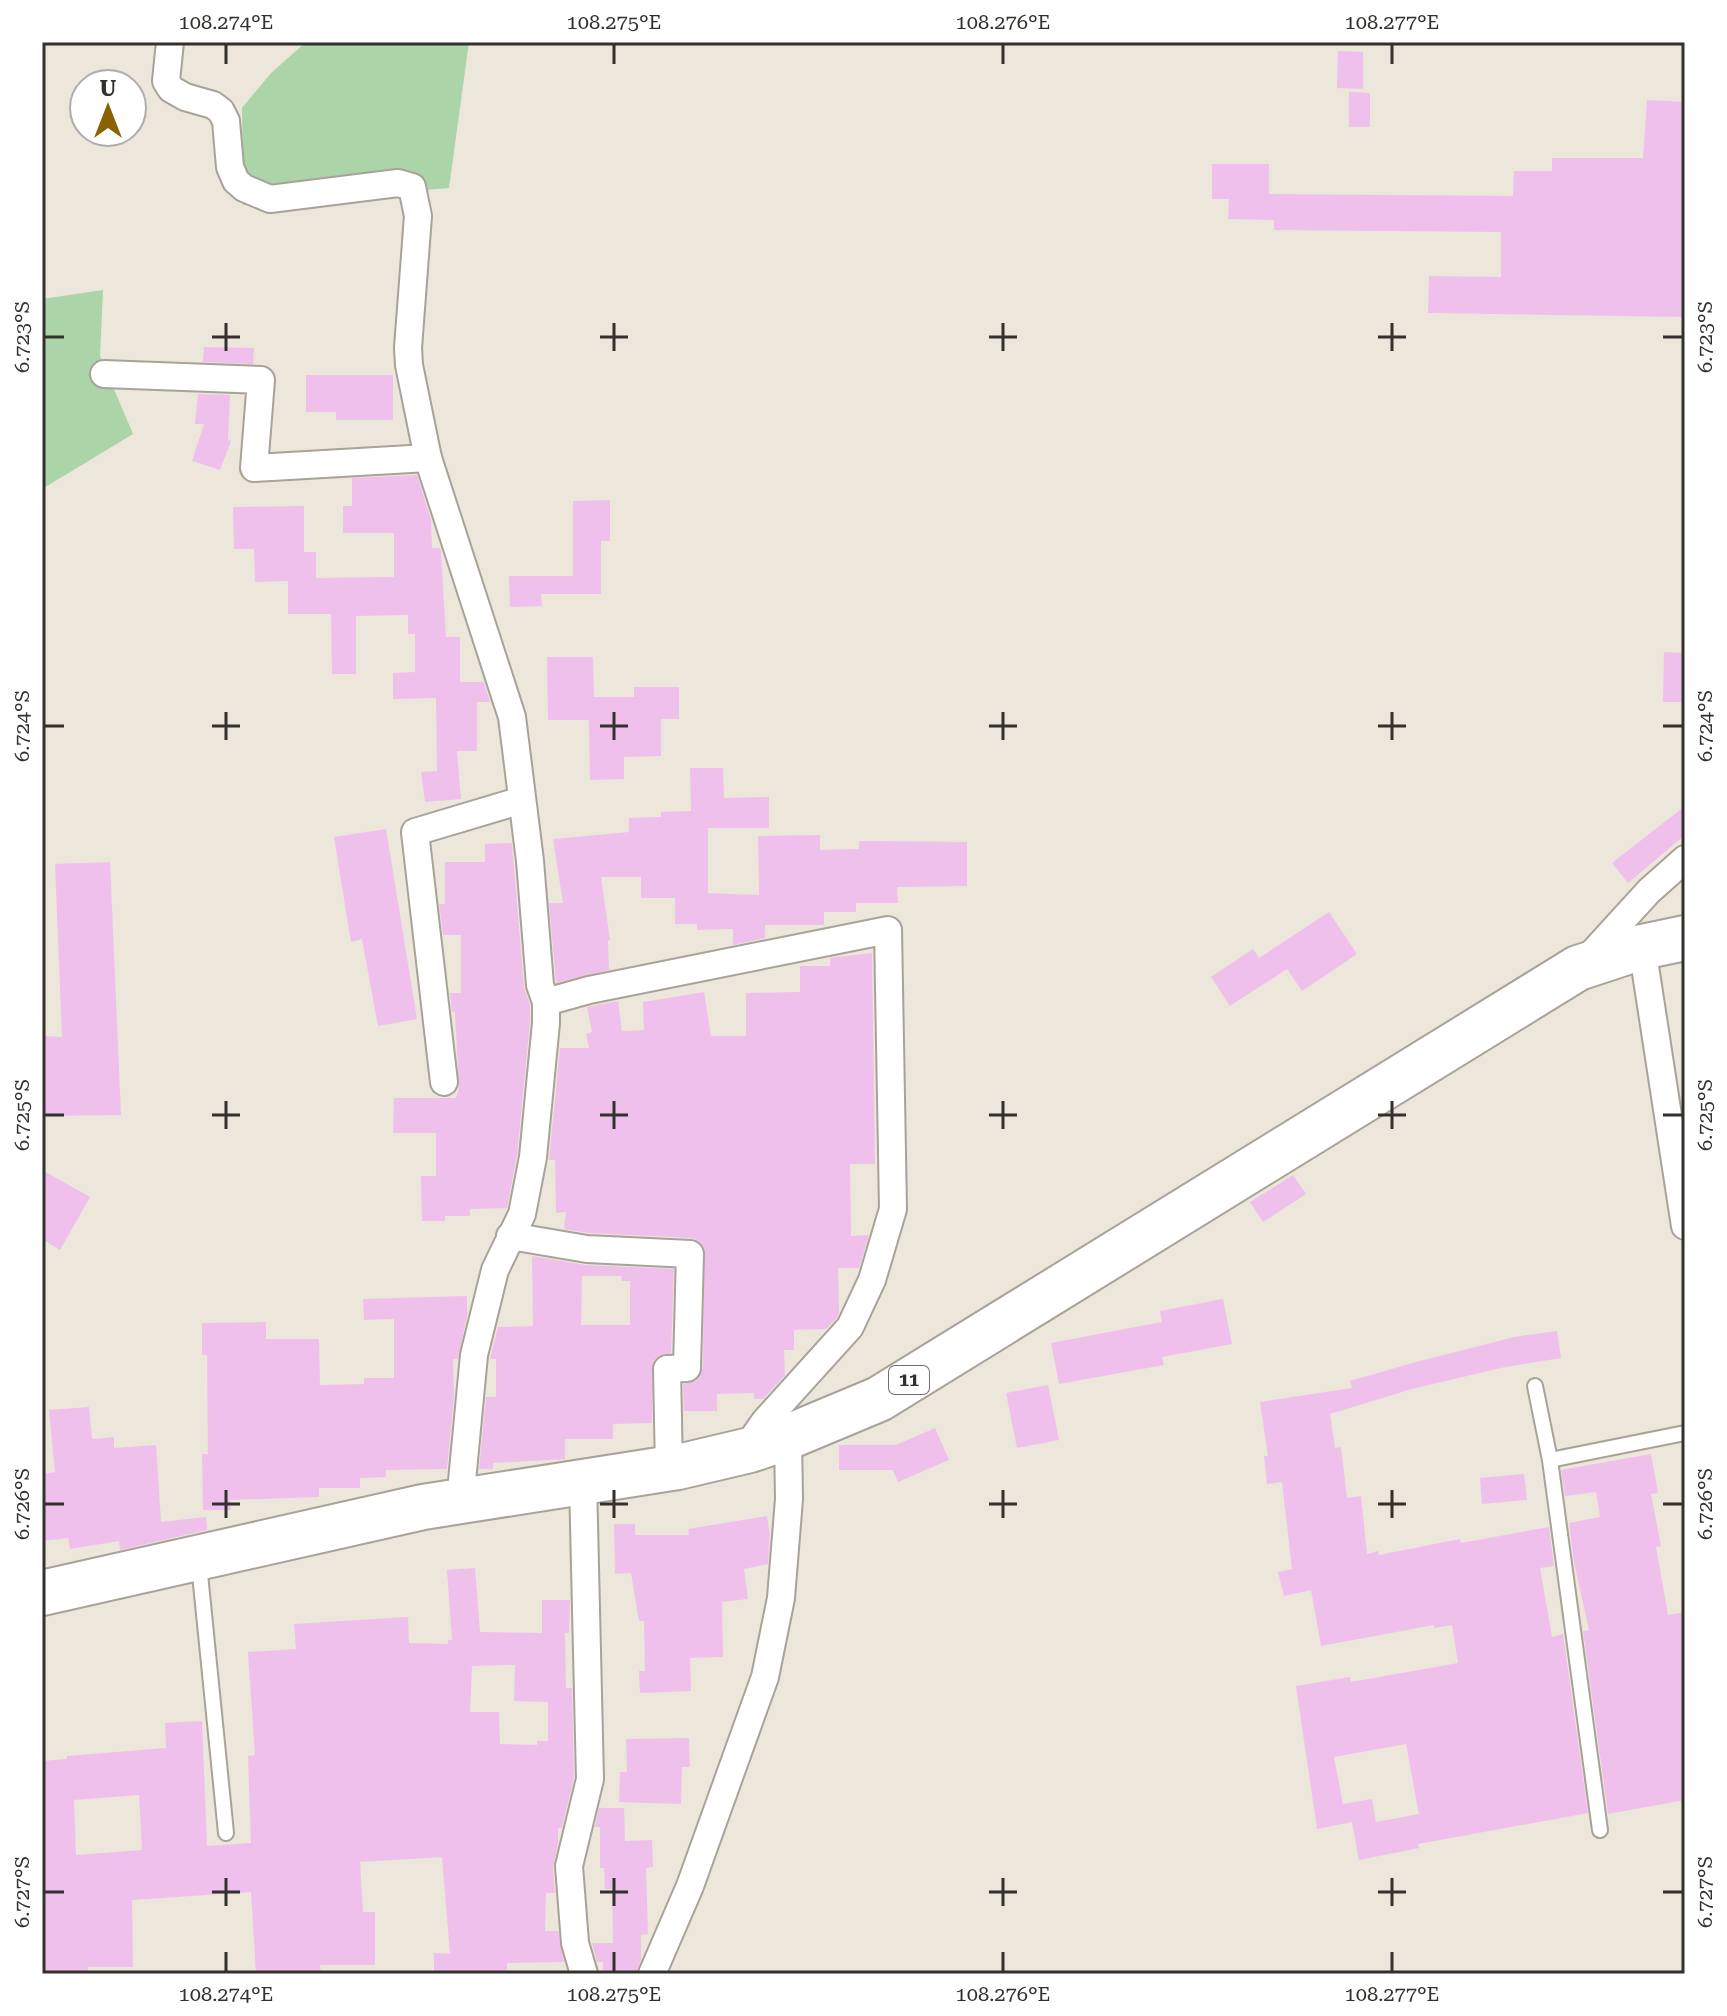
<svg xmlns="http://www.w3.org/2000/svg" width="1727" height="2016" font-family="'Roboto Serif',serif">
<style>
.green{fill:#abd5a8}
.building{fill:#f0c0ed;fill-rule:evenodd}
.lines{fill:none;stroke-linecap:round;stroke-linejoin:round}
.lane-casing{stroke:#a8a298;stroke-width:18}
.street-casing{stroke:#a8a298;stroke-width:30}
.highway-casing{stroke:#a8a298;stroke-width:48}
.lane{stroke:#fff;stroke-width:14}
.street{stroke:#fff;stroke-width:26}
.highway{stroke:#fff;stroke-width:44}
.ticks{fill:none;stroke:#33312d;stroke-width:3}
.labels{text-anchor:middle;stroke-width:6;stroke-linejoin:round;paint-order:stroke}
.shield{fill:#fff;stroke:#706f6c;stroke-width:2}
.shield-label{font-size:18px;font-weight:bold;fill:#33312d}
.neatline{fill:none;stroke:#33312d;stroke-width:3}
.ticks-label{font-size:20px;text-anchor:middle;fill:#33312d}
</style>
<rect width="100%" height="100%" fill="#ece6db"/>
<!-- green -->
<g class="green">
<path d="M306,42h163l-20,146 -206,17 -1,-97 29,-35z"/>
<path d="M103,290l-3,66 33,78 -91,55v-190z"/>
</g>
<!-- building -->
<g class="building">
<path d="M1338,51l25,1v37l-26,-1z"/>
<path d="M1349,92l21,1v34h-21z"/>
<path d="M1647,100l38,2v215l-257,-4 1,-37 72,1v-45l-227,-2v-10l-46,-1 1,-20h-17v-35h57v30l244,2 1,-25h38v-13h91z"/>
<path d="M204,347l50,1 -1,16 -50,-2z"/>
<path d="M306,375h87v45h-57v-8h-30z"/>
<path d="M198,394l32,1 -2,45 3,1 -11,29 -28,-9 12,-37h-9z"/>
<path d="M417,475l14,45 1,28h8l1,3 5,86h14v45h24l6,20h-13v49h-20l4,48 -36,3 -4,-30 16,-1 -1,-73 -43,1v-26l22,-1v-38h-7v-19l-52,1v58h-24l-1,-60h-43v-33l-33,1 -1,-33h-20l-1,-42 71,-1v46h12v26l78,-1v-44h-51v-27h9v-28z"/>
<path d="M610,500v41h-9v53h-60l1,12 -32,1 -1,-31h64v-75z"/>
<path d="M1664,652l21,1v49h-22z"/>
<path d="M547,657h46l1,40h40v-10h45v32h-18v37l-37,1v22l-34,1 -1,-60h-41z"/>
<path d="M690,768h33l1,30 45,-1v31h-61v65l51,2 -1,-59 62,-1v15l39,-1v-8l108,1v44l-70,1 1,16h-42v9h-32v13h-59v13l-32,7v-16l-36,1v-6h-22v-26h-34v-21h-40l9,63 -2,1 1,29 -53,13 -7,-80h14l-10,-64 76,-7v-14l32,-1v-5l30,-1z"/>
<path d="M1685,806v29l-57,48 -16,-20z"/>
<path d="M386,829l31,190 -39,7 -16,-87 -11,3 -17,-105z"/>
<path d="M512,843l12,144 6,18v17l-13,133 -10,53 -37,1v7h-25v5h-23l-1,-45h15v-43h-43l1,-35h62l3,-10 -4,-76h-3l-2,-19h11v-58h-18l-4,-31h6v-42h40v-18z"/>
<path d="M110,862l11,253 -79,1 3,-80 17,1 -7,-173z"/>
<path d="M1329,912l28,42 -55,37 -15,-22 -57,37 -19,-29 42,-28 6,9z"/>
<path d="M872,953l3,211h-25l1,72 18,-1 -10,33h-21l1,45 -2,5 -11,11 -32,1v20h-10l1,25 -22,24h-9v-6l-37,1v17h-33l-1,-27 13,-3 7,-13 1,-121 -5,-6 -8,-3 -102,-5 -25,-4 2,-17 -10,1 -1,-53h-6l11,-112h29l-3,-14 6,-2 -5,-25 31,-6 4,30 22,-1 -1,-28 61,-10 7,44h35v-43l54,-1v-26h30v-8z"/>
<path d="M42,1170l48,27 -30,53 -18,-11z"/>
<path d="M1293,1175l13,19 -43,28 -13,-20z"/>
<path d="M532,1256l54,9 88,4 -3,84 -12,2 -6,7 -1,61 -39,1v15h-48v20l-72,4v6h-14l7,-72h10v-38h-6l8,-32 35,-1zM582,1276h39l1,5h8v44h-49z"/>
<path d="M467,1296v20l-9,43h-5l1,37 -7,73 -61,1v7l-26,1v10h-41v9l-89,3 1,10h-28l-1,-56h6l-1,-99h-5v-32l64,-1v17h53l1,46 44,-1v-6h30v-59l-30,1 -1,-21z"/>
<path d="M1223,1299l9,45 -70,13 2,8 -105,19 -8,-41 111,-21 -2,-11z"/>
<path d="M1557,1331l4,27 -56,9 -93,22 -82,25 5,34 6,-1 6,51 14,-2 6,58 11,-3 1,4 81,-16 1,4 88,-16 5,39 -14,2 12,69 11,-3 25,179 -170,31 1,4 -60,12 -7,-38 -35,7 -21,-143 54,-9 1,5 107,-19 -6,-38 -18,3v-3l-113,21 -10,-56 -27,6 -6,-24 14,-3 -10,-87 -15,2 -3,-28h4l-8,-54 92,-14 -2,-7 66,-19 98,-25zM1406,1744l13,70 -43,8 -4,-23 -29,5 -9,-47z"/>
<path d="M1048,1385l11,55 -42,8 -11,-55z"/>
<path d="M89,1407l3,32 22,-2v11l42,-3 5,77 45,-5 1,13 -87,20 -1,-9 -49,8 -2,-11 -26,3v-67l13,-2 -6,-62z"/>
<path d="M935,1428l14,32 -51,22 -5,-12h-54v-25h57z"/>
<path d="M1651,1454l7,39 -7,1 10,52 -5,1 12,68 17,-3v188l-77,14 -25,-183 6,-1 -15,-68 -5,-39 31,-6 -4,-25 -31,4 -4,-26z"/>
<path d="M1524,1474l3,26 -45,4 -2,-26z"/>
<path d="M767,1516l3,19 -2,29 -24,5 4,30 -26,3 1,55 -33,1 1,33 -51,2 -1,-22h6l-1,-50h-5l-8,-48 -16,1 -1,-50h21v11h54l-1,-6z"/>
<path d="M475,1568l5,64 62,1v-33h28l-1,33h-4l1,55h6l2,89 -12,51h-4v16l-5,23 2,26h-9l-1,38h13l6,31 -57,1v11h-73v-21l16,1 -8,-97 -82,5 3,50h12v53h-55l1,9h-65l-5,-82 -119,8 1,67h-45v6l-46,1v-213l25,-2v-3l99,-8 -1,-25 37,-2 5,125 44,-3 -3,-87 7,-1 -7,-103 48,-3 -2,-25 114,-7 1,26 39,1v-4h4l-5,-70zM515,1665l-1,36 34,1v39h-11v4l-37,-1 -1,-32h-29l2,-46zM139,1795l3,55 -66,5 -2,-55z"/>
<path d="M689,1738l1,29h-8l-1,37 -62,-2 1,-30h7l-1,-33z"/>
<path d="M599,1808h25l1,33 27,-1 1,27 -7,1 2,66 -7,1v24l-5,15h-33v-12h-6l-5,-19h21l-1,-54h-7l-1,-21h-4v-41h-5z"/>
</g>
<g class="lines">
<!-- lane casing -->
<g class="lane-casing">
<g id="lane">
<path d="M1535,1386l15,74"/>
<path d="M199,1564l27,269"/>
<path d="M1600,1830l-50,-370 135,-27"/>
</g>
</g>
<!-- street casing -->
<g class="street-casing">
<g id="street">
<path d="M170,42l-4,39 5,8 14,8 28,8 8,6 5,10 4,46 6,14 8,7 26,11 128,-16 14,4 6,29 -10,132 1,17 19,93 84,259 18,144 10,124 6,17v21l-13,134 -11,57 -27,56 -21,85 -14,147"/>
<path d="M104,374l157,6 -7,88 174,-10"/>
<path d="M1642,947l43,279"/>
<path d="M1586,960l63,-69 36,-32"/>
<path d="M546,1002l43,-12 299,-60 5,279 -21,71 -22,47 -85,94 -12,17 -3,12"/>
<path d="M444,1082l-29,-250 107,-32"/>
<path d="M510,1236l77,13 103,5 -3,114 -20,1 2,100"/>
<path d="M583,1481l7,298 -21,87 6,77 9,31"/>
<path d="M652,1974l38,-88 75,-209 16,-79 8,-99 -1,-62"/>
</g>
</g>
<!-- highway casing -->
<g class="highway-casing">
<path id="highway" d="M42,1593l381,-86 255,-40 72,-17 38,-13 91,-38 699,-431 64,-21 43,-9"/>
</g>
<!-- lane -->
<use href="#lane" class="lane"/>
<!-- street -->
<use href="#street" class="street"/>
<!-- highway -->
<use href="#highway" class="highway"/>
</g>
<!-- ticks -->
<path class="ticks" d="M226,44v20M614,44v20M1003,44v20M1392,44v20M226,323v28M614,323v28M1003,323v28M1392,323v28M44,337h20M212,337h28M600,337h28M989,337h28M1378,337h28M1663,337h20M226,712v28M614,712v28M1003,712v28M1392,712v28M44,726h20M212,726h28M600,726h28M989,726h28M1378,726h28M1663,726h20M226,1101v28M614,1101v28M1003,1101v28M1392,1101v28M44,1115h20M212,1115h28M600,1115h28M989,1115h28M1378,1115h28M1663,1115h20M226,1490v28M614,1490v28M1003,1490v28M1392,1490v28M44,1504h20M212,1504h28M600,1504h28M989,1504h28M1378,1504h28M1663,1504h20M226,1878v28M614,1878v28M1003,1878v28M1392,1878v28M44,1892h20M212,1892h28M600,1892h28M989,1892h28M1378,1892h28M1663,1892h20M226,1952v20M614,1952v20M1003,1952v20M1392,1952v20"/>
<g class="labels">
<!-- shield labels -->
<rect class="shield" x="889" y="1366" width="40" height="28" rx="6"/>
<g class="shield-label">
<text x="909" y="1386">11</text>
</g>
</g>
<!-- border -->
<rect width="1727" height="2016" fill="none" stroke="#ffffff" stroke-width="88"/>
<!-- north arrow -->
<g transform="translate(108 108)"><circle r="38" fill="#ffffff" stroke="#adadab" stroke-width="2"/>
<path d="M0-6L14 30L0 20L-14 30Z" fill="#8a6202"/>
<text y="-12" font-size="22" font-weight="bold" text-anchor="middle" fill="#33312d">U</text>
</g>
<rect x="44" y="44" width="1639" height="1928" class="neatline"/>
<g class="ticks-label">
<text x="226" y="29">108.274°E</text>
<text x="614" y="29">108.275°E</text>
<text x="1003" y="29">108.276°E</text>
<text x="1392" y="29">108.277°E</text>
<text transform="translate(22 337) rotate(-90)" y="7">6.723°S</text>
<text transform="translate(1705 337) rotate(-90)" y="7">6.723°S</text>
<text transform="translate(22 726) rotate(-90)" y="7">6.724°S</text>
<text transform="translate(1705 726) rotate(-90)" y="7">6.724°S</text>
<text transform="translate(22 1115) rotate(-90)" y="7">6.725°S</text>
<text transform="translate(1705 1115) rotate(-90)" y="7">6.725°S</text>
<text transform="translate(22 1504) rotate(-90)" y="7">6.726°S</text>
<text transform="translate(1705 1504) rotate(-90)" y="7">6.726°S</text>
<text transform="translate(22 1892) rotate(-90)" y="7">6.727°S</text>
<text transform="translate(1705 1892) rotate(-90)" y="7">6.727°S</text>
<text x="226" y="2001">108.274°E</text>
<text x="614" y="2001">108.275°E</text>
<text x="1003" y="2001">108.276°E</text>
<text x="1392" y="2001">108.277°E</text>
</g>
</svg>
